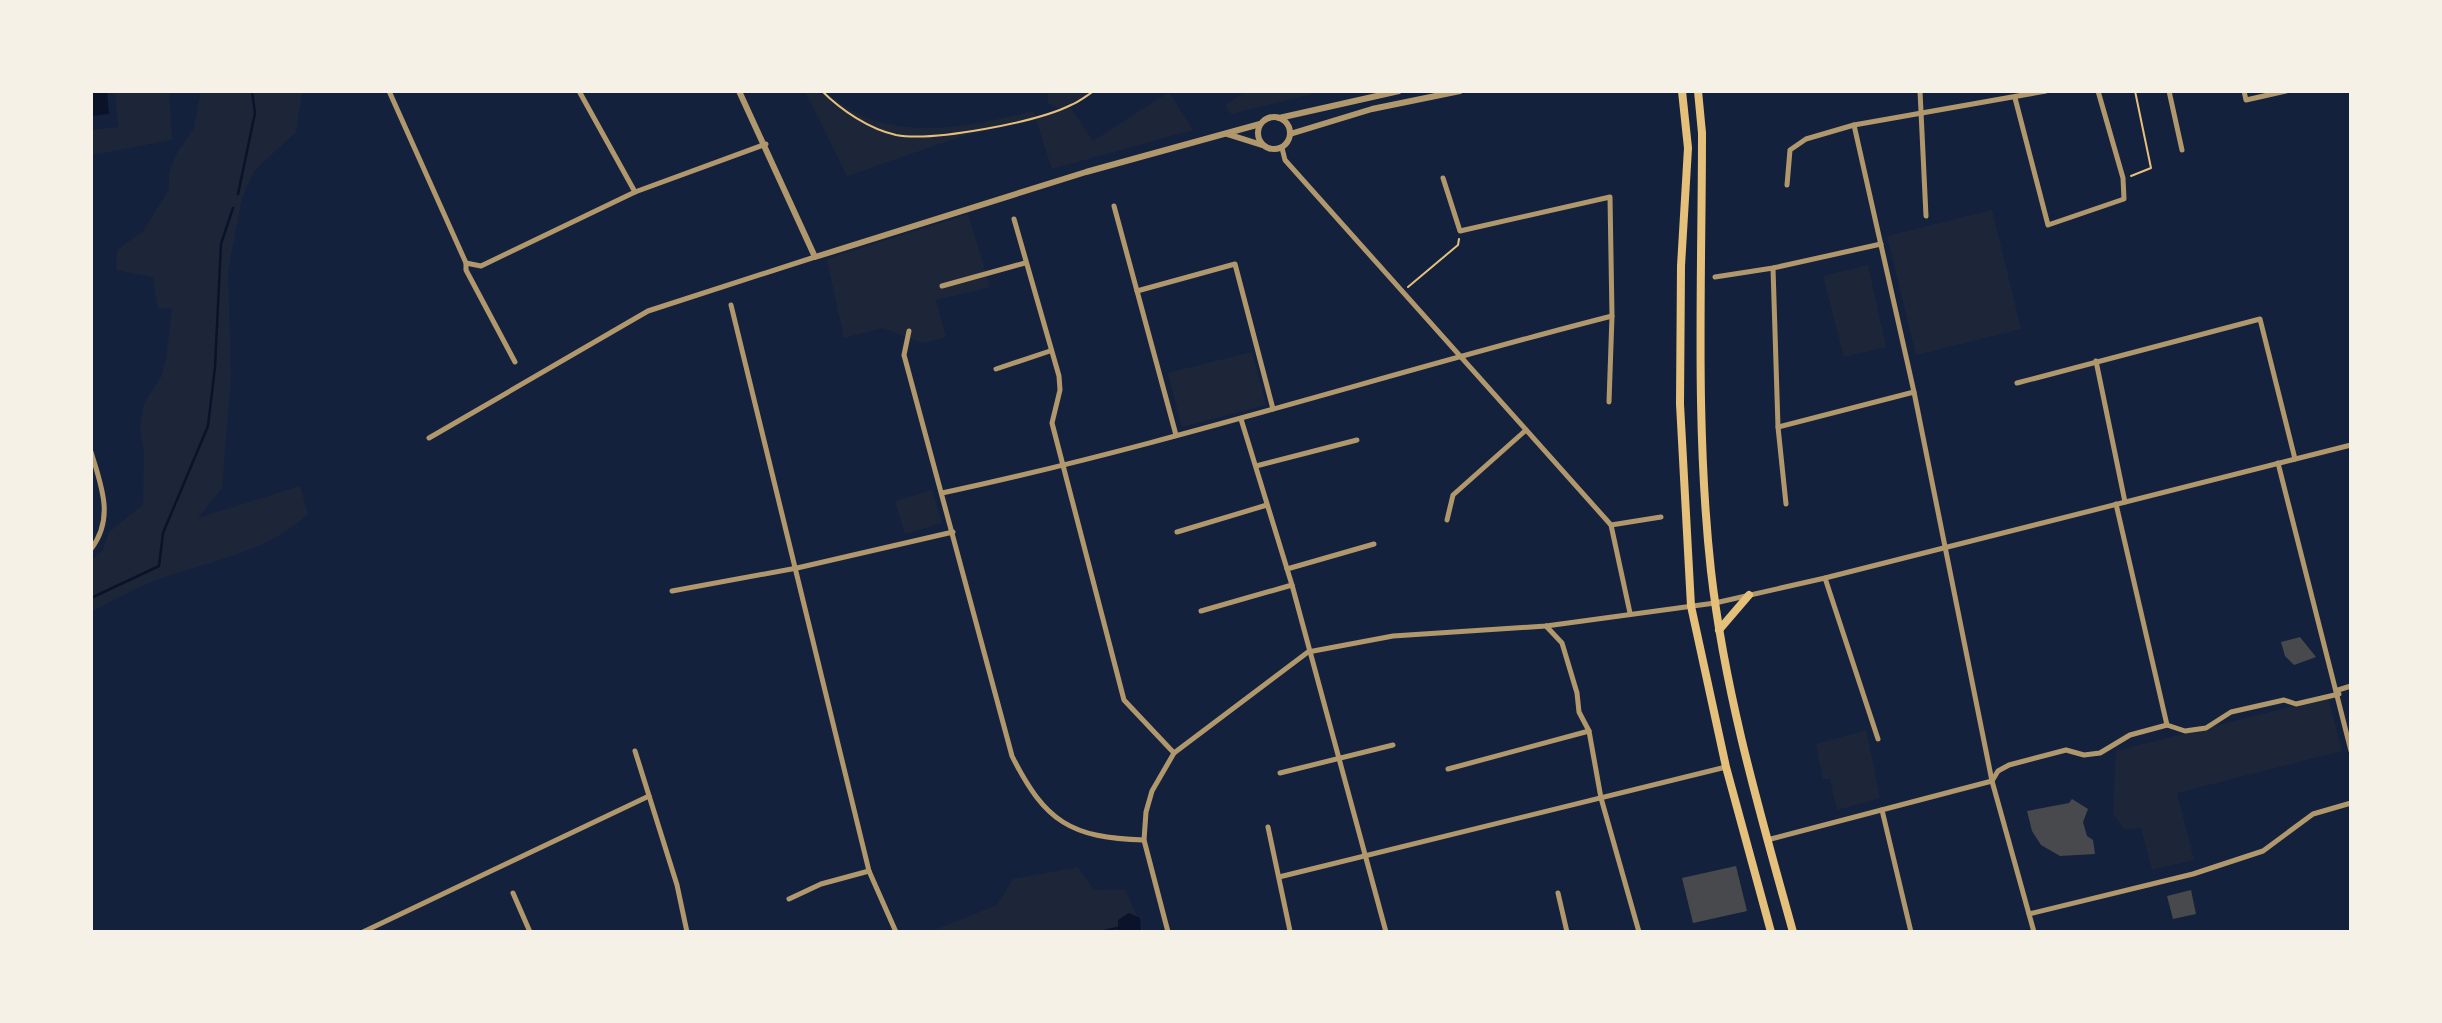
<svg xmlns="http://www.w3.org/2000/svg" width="2442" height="1023" font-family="Signika,sans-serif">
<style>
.green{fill:#1d2539}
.water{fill:#0b132b}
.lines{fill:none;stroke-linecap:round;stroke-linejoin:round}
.stream{stroke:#0b132b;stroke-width:2.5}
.building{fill:#48494c}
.path{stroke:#e5c07b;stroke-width:2}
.minor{stroke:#b1986c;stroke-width:5}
.tertiary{stroke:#b1986c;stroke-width:6}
.primary{stroke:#e5c07b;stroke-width:8}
</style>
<rect width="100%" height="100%" fill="#14213d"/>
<!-- green -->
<g class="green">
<path d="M115,91h54l3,49 -81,15v-25l27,-3z"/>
<path d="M201,91h101l-6,41 -42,39 -12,27 -14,73 3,106 -9,111 -24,30 102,-32 8,28c-41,39 -98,47 -149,65 -23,8 -46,22 -68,33v-52l12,-10 6,-18 34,-27 1,-55 -4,-20 4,-27 17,-26 5,-18 6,-50 -14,-1 -5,-31 -37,-7 1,-20 27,-20 25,-41v-16l8,-20 17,-25z"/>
<path d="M805,91c30,0 40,21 68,29 54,17 108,3 161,-9l2,8 34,-12 23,34 76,-49 24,38 -141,39 -16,-49 -70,15 -119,41z"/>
<path d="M1047,91h46l-21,14 -15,3 -9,-5z"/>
<path d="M1246,91h79l-94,23 -6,-9z"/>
<path d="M1992,210l29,119 -105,26 -29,-119z"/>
<path d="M968,214l22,73 -54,13 10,37 -24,6 -39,-15 -39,10 -17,-79z"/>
<path d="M1868,265l18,82 -42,10 -21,-81z"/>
<path d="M1252,352l14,53 -84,22 -14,-54z"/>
<path d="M932,490l10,33 -37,11 -10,-33z"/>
<path d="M2328,697l14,54 -165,42 17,67 -42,10 -11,-42 -17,1 -11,-15 3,-63z"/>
<path d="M1866,730l14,68 -43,12 -7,-31h-7l-7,-35z"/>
<path d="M1078,867l16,23 31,-1 19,43h-215l68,-27 16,-26z"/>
</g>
<!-- water -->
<g class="water">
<path d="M91,91h16l2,23 -18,2z"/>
<path d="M1129,913l11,5 1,14h-23v-12z"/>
</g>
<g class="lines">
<!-- stream -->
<g class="stream">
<path d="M238,194l17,-81 -3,-22"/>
<path d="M91,598l68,-32 4,-33 45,-107 7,-59 6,-123 12,-36"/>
<path d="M1100,932l17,-4"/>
</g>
</g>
<!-- building -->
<g class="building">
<path d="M2300,637l16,20 -22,8 -9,-9 -4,-14z"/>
<path d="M2072,799l16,10 -5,13 4,14 6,4 2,14 -35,2 -19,-11 -9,-14 -5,-20 42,-8z"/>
<path d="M1736,866l11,45 -54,12 -11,-45z"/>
<path d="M2191,890l5,24 -23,5 -6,-23z"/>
</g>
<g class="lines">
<!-- path -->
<g class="path">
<path d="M822,91c19,19 47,38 74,44 37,7 141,-13 175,-30 8,-3 15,-9 23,-14"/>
<path d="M2131,176l20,-8 -16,-77"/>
<path d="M1408,287l50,-42 1,-6"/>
</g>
<!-- minor -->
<g class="minor">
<path d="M389,91l77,172v7l49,92"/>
<path d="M579,91l56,101"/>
<path d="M1920,91l6,125"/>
<path d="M2169,91l13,59"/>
<path d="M2244,91l2,9 40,-9"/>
<path d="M2015,98l33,127 76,-26 -1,-21 -25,-87"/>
<path d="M1854,125l60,267 78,389 42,151"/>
<path d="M1282,148l3,12 326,365 19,88"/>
<path d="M1443,178l17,53 150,-34 2,119 -3,86"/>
<path d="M1787,185l3,-35 16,-11 48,-14 192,-34"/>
<path d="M1114,206l62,229"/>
<path d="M1014,219l45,157 1,14 -8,33 72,277 50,53"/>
<path d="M466,263l15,3 154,-74 131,-48"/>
<path d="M1773,268l5,159 8,77"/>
<path d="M1715,277l58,-9 108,-24"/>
<path d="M942,286l83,-23"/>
<path d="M1137,291l98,-27 38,145"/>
<path d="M731,305l138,566 27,61"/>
<path d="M909,331l-5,24 108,401c33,66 59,82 132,84"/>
<path d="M2096,361l29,141"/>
<path d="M996,369l54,-18"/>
<path d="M2017,383l243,-64 35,140"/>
<path d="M1241,419l51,166 94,347"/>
<path d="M1778,427l136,-35"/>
<path d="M429,438l219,-127 167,-54"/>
<path d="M91,452c10,33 24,66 0,97"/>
<path d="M2278,463l73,288"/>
<path d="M1256,466l101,-26"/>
<path d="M942,493c226,-48 446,-120 670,-177"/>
<path d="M2116,504l51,221"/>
<path d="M1447,520l6,-25 73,-65"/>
<path d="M1611,525l50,-8"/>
<path d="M1177,532l90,-27"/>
<path d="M1287,569l87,-25"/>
<path d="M1825,578l53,161"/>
<path d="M672,591l125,-23 156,-36"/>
<path d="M1201,611l91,-26"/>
<path d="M1546,626l16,17 15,50 2,19 10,19 12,67 38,134"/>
<path d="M2338,690l13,-4"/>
<path d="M635,751l42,134 10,47"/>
<path d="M1448,769l141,-38"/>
<path d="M1280,773l113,-28"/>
<path d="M1992,781l6,-10 11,-6 57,-15 18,5 16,-2 30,-18 37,-10 18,6 21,-3 25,-16 53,-12 12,4 43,-10"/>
<path d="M1882,810l29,122"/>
<path d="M1268,827l22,104"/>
<path d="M1767,840l225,-59"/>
<path d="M1279,877l447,-110"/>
<path d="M513,893l17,39"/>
<path d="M1558,893l9,39"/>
<path d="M789,899l32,-15 48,-13"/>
<path d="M2029,914l164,-40 70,-23 50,-37 38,-11"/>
<path d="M363,932l286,-136"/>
<path d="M1168,932l-24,-92 2,-28 6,-21 22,-38 134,-101 85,-16 153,-10 169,-23 110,-25 526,-133"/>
</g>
<!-- tertiary -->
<g class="tertiary">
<path d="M739,91l76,166 271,-85 174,-48"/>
<circle cx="1274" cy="133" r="16"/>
<path d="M1279,118l120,-27"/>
<path d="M1227,134l35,11"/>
<path d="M1290,134l82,-25 88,-18"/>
</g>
<!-- primary -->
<g class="primary">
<path d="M1682,91l6,57 -7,118 -1,138 11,202 35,161 45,165"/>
<path d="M1698,91l4,42c0,146 -7,293 9,438 14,123 49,242 82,361"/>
<path d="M1719,630l30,-35"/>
</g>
</g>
<!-- border -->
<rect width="2442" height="1023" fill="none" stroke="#f6f1e7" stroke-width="186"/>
</svg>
